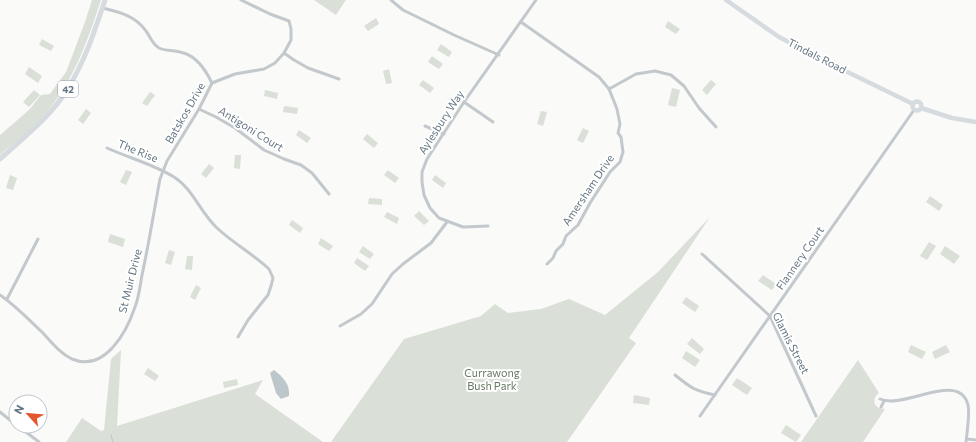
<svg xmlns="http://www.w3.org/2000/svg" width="976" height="442" font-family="Commissioner,sans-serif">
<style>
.green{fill:#dadfd7}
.water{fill:#bbc7cb}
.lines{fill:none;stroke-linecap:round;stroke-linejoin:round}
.stream{stroke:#bbc7cb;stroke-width:1}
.street{stroke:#c3c8cc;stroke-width:3}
.secondary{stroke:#d6dbdf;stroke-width:4.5}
.primary{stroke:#d6dbdf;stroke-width:5}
.labels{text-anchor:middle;stroke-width:4;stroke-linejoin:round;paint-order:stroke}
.shield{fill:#fff;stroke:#939fa8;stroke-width:1}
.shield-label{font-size:10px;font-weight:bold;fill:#657683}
.street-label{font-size:11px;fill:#657683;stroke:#fff}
.park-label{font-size:11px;fill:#687a64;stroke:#fff}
</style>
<rect width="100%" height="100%" fill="#fafaf8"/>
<!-- green -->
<g class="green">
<path d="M92,0h9c-14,43 -29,85 -60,119 -11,13 -28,24 -41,36v-20l29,-25 12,-15 9,-1 16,-22 19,-50z"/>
<path d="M314,0h32l-10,15z"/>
<path d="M376,18l3,6 -11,7 -4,-5z"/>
<path d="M668,21l12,8 -4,5 -11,-7z"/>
<path d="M42,39l12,7 -3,5 -12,-6z"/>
<path d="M441,44l11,8 -3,5 -12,-7z"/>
<path d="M432,56l11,8 -4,5 -11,-7z"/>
<path d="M29,67l13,9 -4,7 -13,-9z"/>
<path d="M389,69l3,14 -6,1 -3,-13z"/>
<path d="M423,80l11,8 -4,5 -11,-8z"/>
<path d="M711,80l5,4 -9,11 -5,-5z"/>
<path d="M672,88l8,2 -4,17 -8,-2z"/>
<path d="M34,90l6,5 -11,12 -6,-5z"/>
<path d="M265,90l13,3 -1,6 -13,-3z"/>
<path d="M150,92l5,3 -8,11 -5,-3z"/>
<path d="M284,106l14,2 -1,6 -14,-2z"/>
<path d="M86,109l5,4 -8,11 -5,-4z"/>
<path d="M541,111l6,1 -4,14 -6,-2z"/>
<path d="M583,128l6,3 -6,12 -6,-3z"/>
<path d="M299,130l12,8 -4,5 -11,-8z"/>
<path d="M367,134l11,9 -4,5 -11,-9z"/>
<path d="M235,155h6l-1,14 -6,-1z"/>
<path d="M209,164l5,4 -8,10 -5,-4z"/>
<path d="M126,170l6,2 -6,13 -6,-3z"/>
<path d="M388,170l11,8 -4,5 -11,-8z"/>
<path d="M10,175l7,3 -4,12 -7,-2z"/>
<path d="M435,175l11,8 -3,5 -11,-8z"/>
<path d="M930,196l13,9 -4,6 -13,-9z"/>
<path d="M369,198l13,1v6l-14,-1z"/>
<path d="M419,211l10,10 -5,4 -10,-9z"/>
<path d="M387,212l12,6 -2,6 -13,-7z"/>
<path d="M710,217l-81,121 7,5 -69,99h-236l73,-103 77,-23 14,-12 13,9 33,-4 28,-10 36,16 53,-43z"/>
<path d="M292,220l11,8 -3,5 -11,-8z"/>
<path d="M110,234l15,5 -2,8 -15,-5z"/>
<path d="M321,238l12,8 -4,5 -11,-7z"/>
<path d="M929,242l7,4 -9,14 -7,-4z"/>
<path d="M363,246l11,8 -4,5 -11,-7z"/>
<path d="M945,246l15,10 -6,8 -14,-10z"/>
<path d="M169,250l6,2 -4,13 -6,-2z"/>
<path d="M187,256h6l-1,14 -7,-1z"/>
<path d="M357,258l12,8 -4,5 -11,-8z"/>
<path d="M763,275l13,9 -4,6 -14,-9z"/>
<path d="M196,285l5,3 -6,12 -5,-3z"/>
<path d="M686,297l13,9 -4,6 -13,-9z"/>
<path d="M692,338l12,11 -4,5 -13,-10z"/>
<path d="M911,345l15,7 -4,7 -14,-7z"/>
<path d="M946,345l4,7 -15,7 -3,-7z"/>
<path d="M121,350l-4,76 146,-46 -8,14 68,48h-257l16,-24 19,13 3,-1 7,-71z"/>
<path d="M686,351l14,9 -5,7 -13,-9z"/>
<path d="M858,360l21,33c-5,4 -6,8 -3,13l3,2 6,1 -22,33h-62z"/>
<path d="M148,368l11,8 -4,5 -11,-7z"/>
<path d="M737,378l15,10 -5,7 -15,-10z"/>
<path d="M237,379l1,6 -14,3 -1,-6z"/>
<path d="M634,395l16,3 -1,7 -16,-2z"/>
<path d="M786,425l15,10 -5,7 -15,-9z"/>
</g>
<!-- water -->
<path class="water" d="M274,370c9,7 16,14 15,26l-8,3 -5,-6 -6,-20z"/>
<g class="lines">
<!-- stream -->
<path class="stream" d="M111,435l2,7"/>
<!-- street -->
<g class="street">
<path d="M391,0l12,10 51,25 45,20"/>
<path d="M521,22l78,55 10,12 8,20 3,15 -2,9 3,4 2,15 -3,10 -10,10 -20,31 -12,22 -12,11 -3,8 -7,7 -3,7 -6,6"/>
<path d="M284,53l10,7 14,8 31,11"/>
<path d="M212,83l23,-9 29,-5 11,-6 9,-10 7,-13v-11l-2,-8 -19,-7 -29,-14"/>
<path d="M609,89l27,-15 19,-3 16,4 13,11 15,22 17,19"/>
<path d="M464,102l29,20"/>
<path d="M199,109l17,8 19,11 29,22 20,9 17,6 11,8 17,21"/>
<path d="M425,126l19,8"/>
<path d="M107,148c22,10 46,16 67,29 19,12 26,35 43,51 16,15 36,26 52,41l4,9 -2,8 -3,9 -20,25 -10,17"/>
<path d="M488,226l-25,1 -24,-9 -9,-10 -6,-13 -2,-13v-10l5,-13 37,-57 72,-102"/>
<path d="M702,254l68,62 46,100"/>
<path d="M0,295c16,11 29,25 43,38 9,10 17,20 29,26 33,14 55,-28 63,-52 4,-10 5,-21 7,-32 7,-32 12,-64 18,-96l7,-18 32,-52 13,-26c-7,-14 -16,-28 -32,-31 -7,-2 -15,-1 -21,-4 -7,-4 -9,-12 -13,-17 -10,-15 -27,-19 -43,-23"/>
<path d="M7,299l31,-60"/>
<path d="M340,326l21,-12 11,-10 20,-30 11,-10 28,-21 16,-21"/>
<path d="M675,375c16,13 20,16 40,20"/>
<path d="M880,399c23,11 79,-29 88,6 2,7 -1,28 -2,37"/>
<path d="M881,407l3,-6"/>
<path d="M0,412l16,13"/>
<path d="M700,416l214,-306"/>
<path d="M18,426l21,16"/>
<path d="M967,439l9,1"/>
</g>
<!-- secondary -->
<g class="secondary">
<path d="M726,0l53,37 46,24 88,43"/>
<circle cx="917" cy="106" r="4.5"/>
<path d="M921,108l31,10 24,4"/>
</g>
<!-- primary -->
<path class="primary" d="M0,159c24,-22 52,-43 68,-71 17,-27 27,-58 37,-88"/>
</g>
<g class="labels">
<!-- shield labels -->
<rect class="shield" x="58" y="81" width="20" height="16" rx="3"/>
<g class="shield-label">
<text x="68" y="93">42</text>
</g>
<!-- street labels -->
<g class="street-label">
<text transform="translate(817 56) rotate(27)" y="4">Tindals Road</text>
<text transform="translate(185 113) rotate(-60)" y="4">Batskos Drive</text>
<text transform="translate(441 122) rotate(-57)" y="4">Aylesbury Way</text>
<text transform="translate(251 129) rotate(32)" y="4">Antigoni Court</text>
<text transform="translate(138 151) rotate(22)" y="4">The Rise</text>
<text transform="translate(588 190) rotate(-56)" y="4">Amersham Drive</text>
<text transform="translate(800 258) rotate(-55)" y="4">Flannery Court</text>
<text transform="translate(130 281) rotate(-76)" y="4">St Muir Drive</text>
<text transform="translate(791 343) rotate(63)" y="4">Glamis Street</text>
</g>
<!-- park labels -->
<g class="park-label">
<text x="492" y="377">Currawong<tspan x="492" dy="13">Bush Park</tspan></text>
</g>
</g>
<!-- north arrow -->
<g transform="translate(28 414) rotate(297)"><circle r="19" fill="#ffffff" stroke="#c1c8cd"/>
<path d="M0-3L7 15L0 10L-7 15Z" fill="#e4572e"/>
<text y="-6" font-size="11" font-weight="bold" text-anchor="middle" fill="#657683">N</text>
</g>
</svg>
